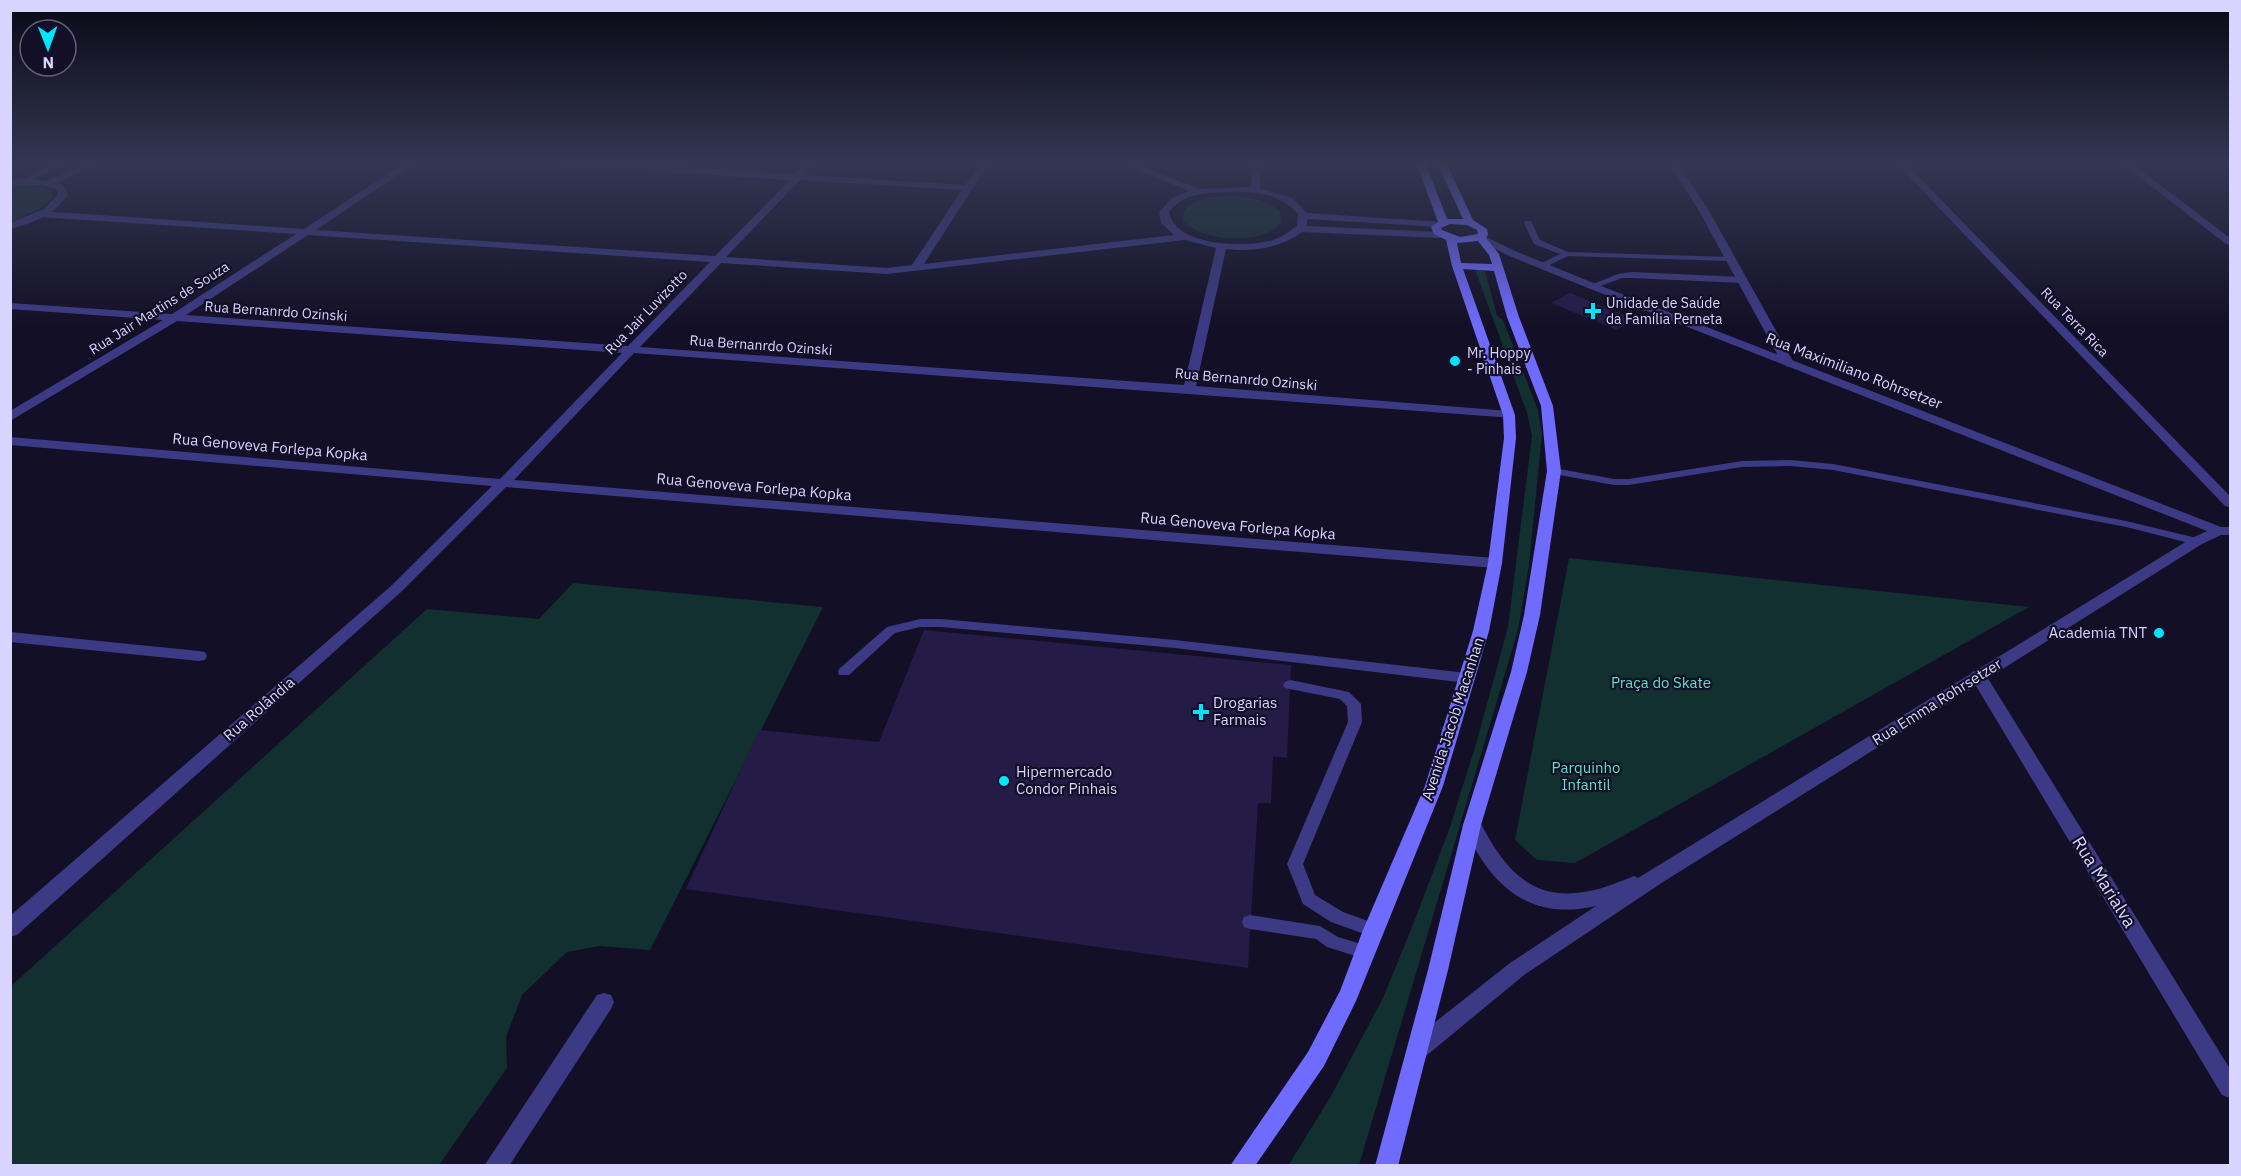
<svg xmlns="http://www.w3.org/2000/svg" width="2241" height="1176" font-family="'IBM Plex Sans',sans-serif">
<style>
.green{fill:#12302f}
.building{fill:#241b47}
.lines{fill:none;stroke-linecap:round;stroke-linejoin:round}
.service{fill:#3d3a85;fill-rule:evenodd}
.minor{fill:#3d3a85;fill-rule:evenodd}
.tertiary{fill:#3d3a85;fill-rule:evenodd}
.secondary{fill:#6f6bff;fill-rule:evenodd}
.poi-dot{fill:#00e5ff;stroke:#130f26;stroke-width:2}
.labels{text-anchor:middle;stroke-width:4.5;stroke-linejoin:round;paint-order:stroke}
.far-poi-label{font-size:14px;fill:#d9d4ff;stroke:#130f26;text-anchor:start}
.far-street-label{font-size:14px;fill:#d9d4ff;stroke:#130f26}
.street-label{font-size:15px;fill:#d9d4ff;stroke:#130f26}
.poi-label{font-size:15px;fill:#d9d4ff;stroke:#130f26;text-anchor:start}
.park-label{font-size:15px;fill:#5fe0c0;stroke:#130f26}
.near-street-label{font-size:18px;fill:#d9d4ff;stroke:#130f26}
</style>
<rect width="100%" height="100%" fill="#130f26"/>
<!-- green -->
<g class="green">
<path d="M10,184l31,2 10,5 2,6 -13,12 -29,13z"/>
<path d="M1228,196c18,0 38,3 52,16l2,10c-18,24 -80,20 -99,-1l1,-10c11,-13 28,-14 44,-15z"/>
<path d="M1475,269l10,2 12,45 6,4 35,90 4,24 -13,131 -11,65 -159,535 -71,1 43,-70 52,-98 31,-76 35,-92 27,-86 32,-117 24,-191 -5,-23z"/>
<path d="M1569,558l460,49 -454,256 -38,-3 -22,-20z"/>
<path d="M573,583l250,24 -173,343 -50,-4 -33,6 -45,43 -16,42 1,31 -68,97h-428l-1,-178 417,-378 112,10z"/>
</g>
<!-- building -->
<g class="building">
<path d="M1570,293l66,27 -19,10 -66,-27z"/>
<path d="M924,630l367,35 -4,93 -14,-2 -2,47h-13l-10,165 -562,-79 73,-159 120,12z"/>
</g>
<g class="lines">
<!-- service -->
<g class="service">
<path d="M1525,221h6l9,19 28,12 162,5 4,2 -4,2 -162,-5 -25,12 -4,-2 1,-2 20,-10 -26,-10 -10,-21z"/>
<path d="M1632,272l110,5 4,3 -4,3 -110,-5h-10l-30,11 -4,-3 30,-12z"/>
<path d="M1790,460l43,4 293,57 75,18 2,2 -6,4 -71,-18 -293,-57 -43,-4 -48,1 -113,18h-15l-60,-11 -5,-3 5,-3 60,11h15l113,-18z"/>
<path d="M920,619h21l234,21 292,33 5,2 2,3 -2,3 -5,2 -292,-35 -234,-21h-21l-25,6 -46,42h-10l-1,-3 1,-3 48,-42z"/>
<path d="M1290,680l59,12 12,12 1,18 -59,142 12,31 28,17 36,13 2,5 -2,5 -6,2 -42,-15 -28,-18 -16,-40 61,-142 -1,-16 -7,-7 -55,-11 -2,-3 2,-3z"/>
<path d="M1250,915l70,11 18,11 33,10 2,5 -2,5 -6,2 -38,-12 -11,-8 -66,-10 -6,-2 -2,-5 2,-5z"/>
</g>
<!-- minor -->
<g class="minor">
<path d="M406,162h11l-101,68 399,26 75,-76 -235,-15 -4,-3h51l193,12 12,-12h9l-11,13 160,10 18,-23h9l-20,27 -48,75 250,-29 -13,-12 -2,-11 13,-14 17,-7 -72,-29h13l70,27 51,-2 2,-25h8l-1,26 32,10 15,15 135,9v4l-3,1 -132,-8v7l134,6 5,3 -5,3 -139,-6c-21,16 -50,20 -76,17l-30,137 313,25 6,4 -2,3 -879,-65 -120,127 981,78 7,5 -7,5 -989,-81 -105,105 -384,343 -7,2v-21l381,-330 101,-100 -482,-41v-8l490,42 122,-126 -445,-32 -167,100v-10l153,-91 -153,-11v-6l162,11 124,-80 -256,-17 -5,-3 5,-3 264,18zM800,180l162,10 -50,75 -25,3 -161,-11zM1224,192c26,-1 56,0 74,22l-1,12c-8,6 -15,11 -24,14 -27,8 -98,7 -104,-28 13,-18 35,-19 55,-20zM308,235l402,27 -82,84 -442,-31zM1185,240l31,8 -32,137 -544,-38 81,-84 166,11z"/>
<path d="M1668,162h9l31,47 86,154 -2,2 -4,2 -6,-4 -84,-154z"/>
<path d="M1895,162h9l326,334v11l-5,-1z"/>
<path d="M2120,162h10l100,76v7l-4,-1z"/>
<path d="M10,632l189,19 6,1 2,4 -2,4 -6,1 -189,-19z"/>
<path d="M1978,670l6,2 246,397v29l-8,-3 -252,-419 2,-4z"/>
<path d="M604,993l7,2 3,7 -3,7 -102,157h-25l113,-171z"/>
</g>
<!-- tertiary -->
<g class="tertiary">
<path d="M57,162h12l-35,17 13,2 42,-19h12l-44,21 6,2 5,9c-13,21 -35,29 -58,35v-6l34,-14 14,-15 -2,-5 -16,-4h-30v-6h13z"/>
<path d="M1480,234l35,17 81,33 625,243h9v8h-9l-19,9 -539,338 -139,93 -98,81 -8,3 -8,-3 -3,-7 3,-7 100,-79 86,-57c-69,16 -107,-23 -133,-81l2,-5 7,-2 7,2c25,49 53,85 115,70 14,-3 27,-9 40,-14l4,2 554,-340 15,-7 -619,-243 -81,-33 -31,-16v-4z"/>
</g>
<!-- secondary -->
<path class="secondary" d="M1416,162h9l22,57h16l-26,-57h9l27,58 14,9 1,6 -2,3 13,16 20,63 34,89 8,65 -21,144 -13,57 -46,153 -33,145 -50,196h-23l53,-196 35,-145 48,-153 13,-57 23,-144 -6,-65 -34,-89 -13,-46 -31,-2 52,146 1,23 -14,125 -13,68 -46,155 -87,215 -32,65 -69,100h-25l78,-114 32,-61 23,-61 62,-144 48,-155 15,-68 16,-125 -1,-23 -51,-149 -6,-26 -12,-6 -3,-7 7,-5zM1450,224l17,1 10,5 1,4 -18,3 -18,-7 -1,-2zM1478,241l11,14 3,9 -31,-1 -4,-20z"/>
</g>
<!-- sky -->
<linearGradient id="sky" x2="0" y2="1"><stop stop-color="#0a0815"/><stop offset="0.5" stop-color="#333752"/><stop offset="1" stop-color="#333752" stop-opacity="0"/></linearGradient>
<rect width="2241" height="327" fill="url(#sky)"/>
<!-- markers -->
<g class="poi-dot">
<path d="M1590 302h6v6h6v6h-6v6h-6v-6h-6v-6h6z"/>
<circle cx="1455" cy="361" r="6"/>
<circle cx="2159" cy="633" r="6"/>
<path d="M1198 703h6v6h6v6h-6v6h-6v-6h-6v-6h6z"/>
<circle cx="1004" cy="781" r="6"/>
</g>
<g class="labels">
<!-- far-poi labels -->
<g class="far-poi-label">
<text x="1606" y="308">Unidade de Saúde<tspan x="1606" dy="16">da Família Perneta</tspan></text>
<text x="1467" y="358">Mr. Hoppy<tspan x="1467" dy="16">- Pinhais</tspan></text>
</g>
<!-- far-street labels -->
<g class="far-street-label">
<text transform="translate(159 308) rotate(-32)" y="5">Rua Jair Martins de Souza</text>
<text transform="translate(276 311) rotate(4)" y="5">Rua Bernanrdo Ozinski</text>
<text transform="translate(646 312) rotate(-46)" y="5">Rua Jair Luvizotto</text>
<text transform="translate(2075 322) rotate(46)" y="5">Rua Terra Rica</text>
<text transform="translate(761 345) rotate(4)" y="5">Rua Bernanrdo Ozinski</text>
<text transform="translate(1246 379) rotate(5)" y="5">Rua Bernanrdo Ozinski</text>
</g>
<!-- street labels -->
<g class="street-label">
<text transform="translate(1854 371) rotate(21)" y="5">Rua Maximiliano Rohrsetzer</text>
<text transform="translate(270 447) rotate(5)" y="5">Rua Genoveva Forlepa Kopka</text>
<text transform="translate(754 487) rotate(5)" y="5">Rua Genoveva Forlepa Kopka</text>
<text transform="translate(1238 526) rotate(5)" y="5">Rua Genoveva Forlepa Kopka</text>
<text transform="translate(1937 702) rotate(-32)" y="5">Rua Emma Rohrsetzer</text>
<text transform="translate(259 709) rotate(-41)" y="5">Rua Rolândia</text>
<text transform="translate(1453 719) rotate(-72)" y="5">Avenida Jacob Macanhan</text>
</g>
<!-- poi labels -->
<g class="poi-label">
<text x="2147" y="638" text-anchor="end">Academia TNT</text>
<text x="1213" y="708">Drogarias<tspan x="1213" dy="17">Farmais</tspan></text>
<text x="1016" y="777">Hipermercado<tspan x="1016" dy="17">Condor Pinhais</tspan></text>
</g>
<!-- park labels -->
<g class="park-label">
<text x="1661" y="688">Praça do Skate</text>
<text x="1586" y="773">Parquinho<tspan x="1586" dy="17">Infantil</tspan></text>
</g>
<!-- near-street labels -->
<g class="near-street-label">
<text transform="translate(2104 882) rotate(58)" y="6">Rua Marialva</text>
</g>
</g>
<!-- border -->
<rect width="2241" height="1176" fill="none" stroke="#d9d4ff" stroke-width="24"/>
<!-- north arrow -->
<g transform="translate(48 48) rotate(179)"><circle r="28" fill="#130f26" stroke="#625e7d" stroke-width="1.5"/>
<path d="M0-4.5L10 22L0 15L-10 22Z" fill="#00e5ff"/>
<text y="-9" font-size="16" font-weight="bold" text-anchor="middle" fill="#d9d4ff">N</text>
</g>
</svg>
